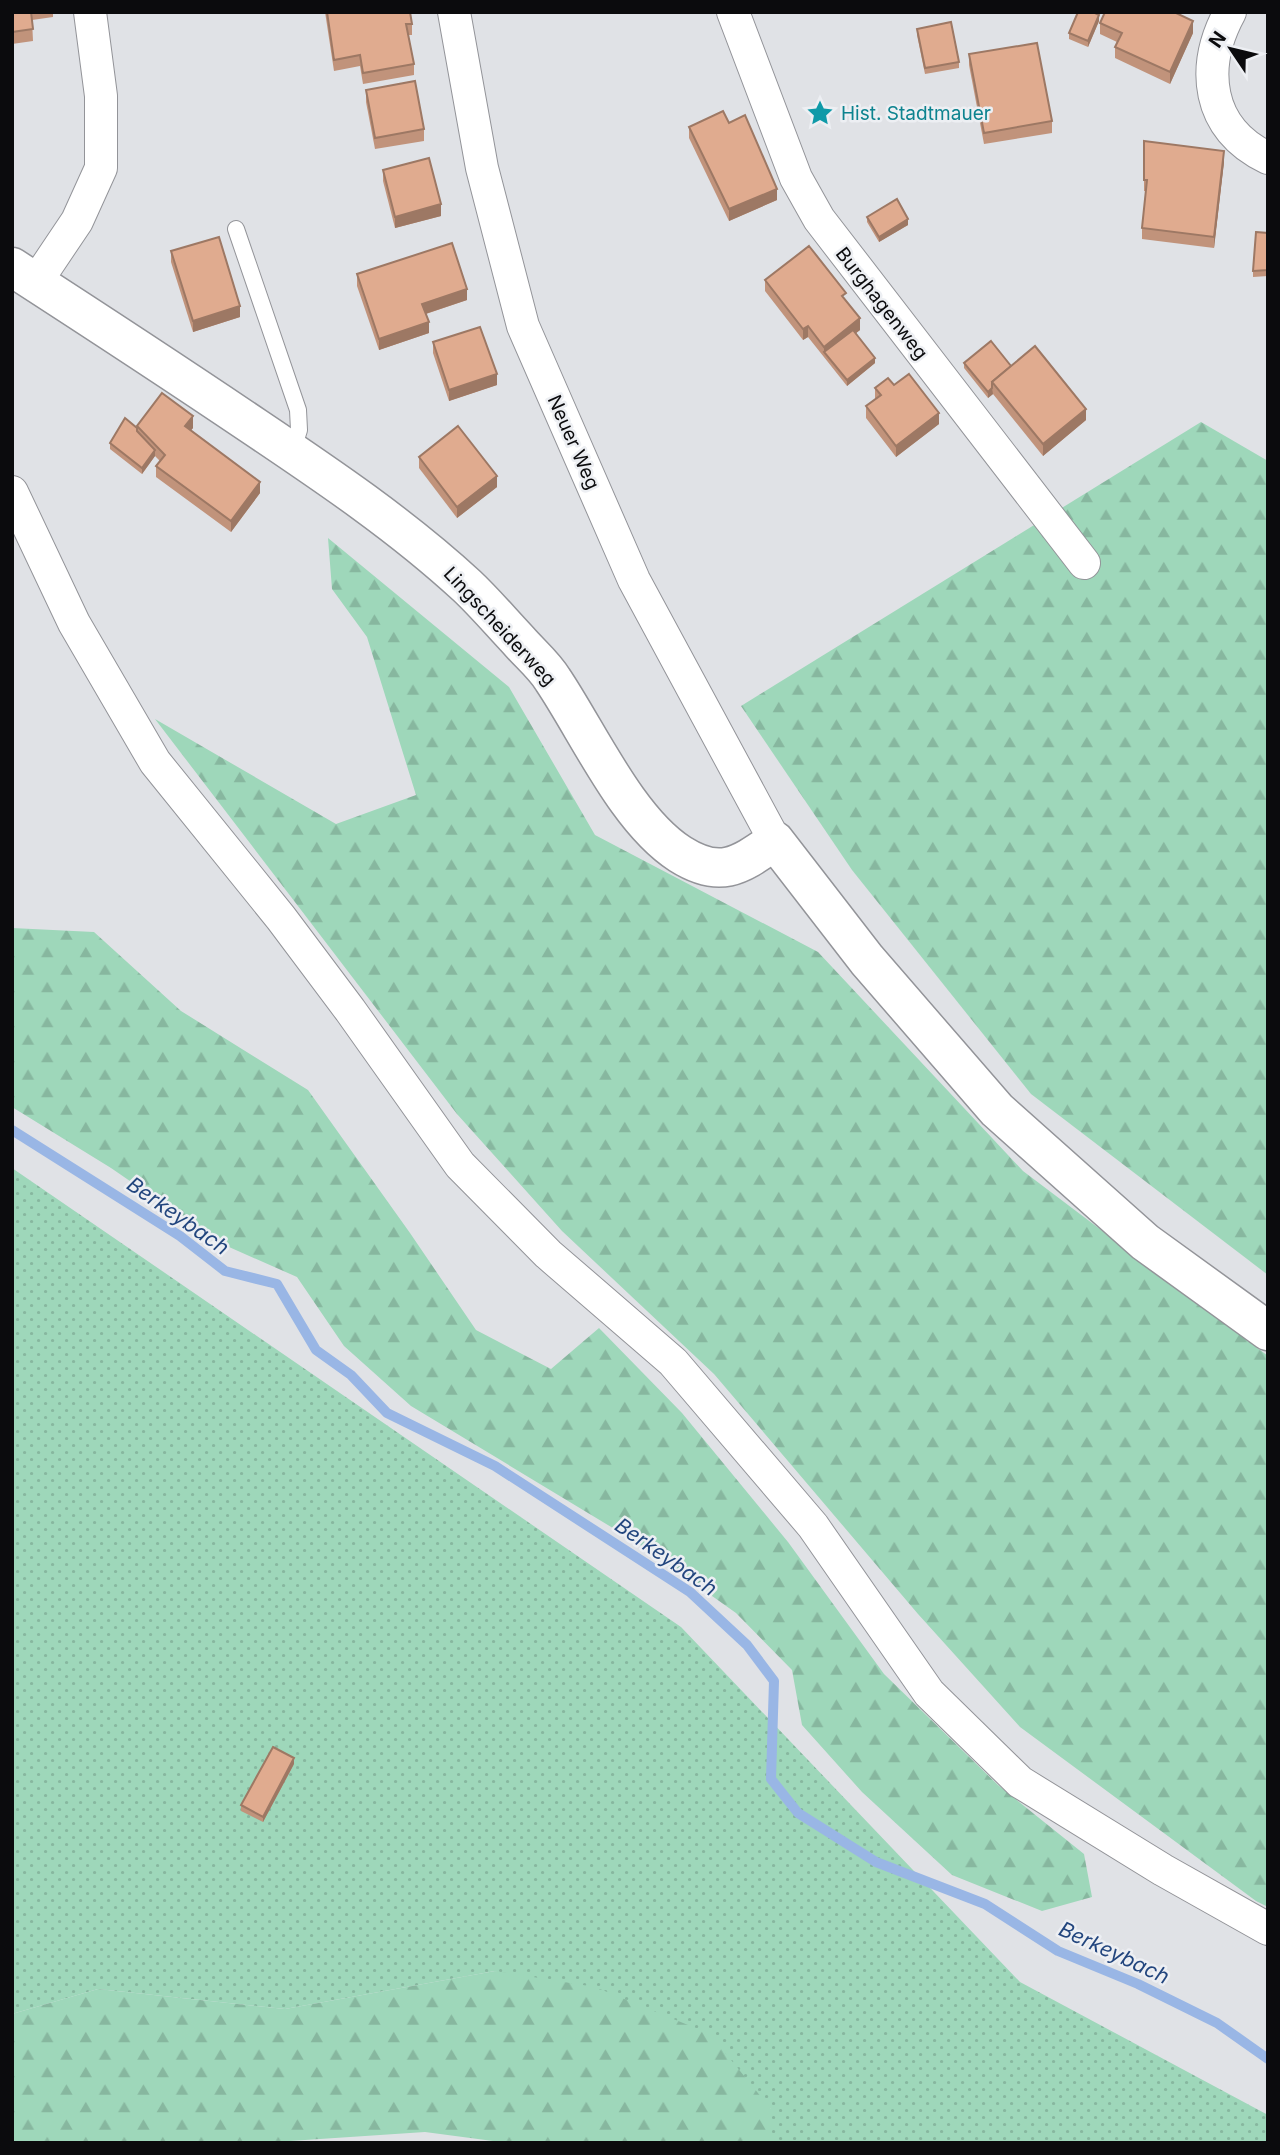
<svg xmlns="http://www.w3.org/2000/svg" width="1280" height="2155" font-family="Inter,sans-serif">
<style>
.grass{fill:url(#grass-dots)}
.forest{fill:url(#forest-firs)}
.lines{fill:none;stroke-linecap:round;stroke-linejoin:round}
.stream{stroke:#99b6e5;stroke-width:10}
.service-casing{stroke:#939499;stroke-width:18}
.minor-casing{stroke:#939499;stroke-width:34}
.tertiary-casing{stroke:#939499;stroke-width:41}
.service{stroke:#fff;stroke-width:16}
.minor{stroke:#fff;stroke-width:32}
.tertiary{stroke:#fff;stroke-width:38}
.wall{fill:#c1937b}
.shaded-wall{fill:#9d7864}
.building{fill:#e0ab8f;stroke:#9d7864;stroke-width:2}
.labels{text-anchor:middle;stroke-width:5;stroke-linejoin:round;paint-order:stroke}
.culture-label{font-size:19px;fill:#0d838f;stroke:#edeff3;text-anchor:start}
.street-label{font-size:19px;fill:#0b0b0d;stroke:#edeff3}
.water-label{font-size:21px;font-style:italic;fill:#23467e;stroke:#edeff3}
</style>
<defs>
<pattern id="grass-dots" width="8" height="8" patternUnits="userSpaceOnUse" patternTransform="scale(1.75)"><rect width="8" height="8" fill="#9ed7ba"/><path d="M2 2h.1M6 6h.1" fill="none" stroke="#87b79f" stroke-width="1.8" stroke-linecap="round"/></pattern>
<pattern id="forest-firs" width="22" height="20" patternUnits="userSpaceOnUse" patternTransform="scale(1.75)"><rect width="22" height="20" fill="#9ed7ba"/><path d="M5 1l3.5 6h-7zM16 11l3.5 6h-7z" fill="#87b79f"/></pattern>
</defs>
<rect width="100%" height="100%" fill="#e0e2e6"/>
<!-- grass -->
<path class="grass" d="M12,1168l669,459 339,355 248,133v28h-497v-34l-276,-138 -210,38 -187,-20 -86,25z"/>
<!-- forest -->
<g class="forest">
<path d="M1201,422l67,39v814l-237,-181 -179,-224 -111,-164z"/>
<path d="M328,538l181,149 86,148 223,117 205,219 245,185v551l-12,-6 -236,-174 -102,-113 -204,-240 -152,-143 -105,-117 -302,-395 181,105 80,-29 -49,-158 -35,-48z"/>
<path d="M12,928l82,4 87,79 127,79 102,143 66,97 75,39 48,-41 83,85 106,129 96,132 114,111 86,69 8,43 -50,14 -90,-36 -90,-83 -60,-67 -10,-55 -56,-57 -100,-71 -225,-136 -67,-60 -47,-69 -77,-34 -109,-75 -99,-61z"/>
<path d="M495,1971l100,16 115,47 61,75v34h-263l-83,-11 -165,11h-248v-129l86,-25 187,20z"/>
</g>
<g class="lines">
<!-- stream -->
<path class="stream" d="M12,1130l168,106 45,35 52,13 39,66 35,25 36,38 108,53 195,126 57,53 27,36 -3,98 27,34 78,49 109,42 73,47 80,33 79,39 51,36"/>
<!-- service casing -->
<g class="service-casing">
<path id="service" d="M236,229l62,181 1,20 -7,22"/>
</g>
<!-- minor casing -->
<g class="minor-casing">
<g id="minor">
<path d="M454,12l28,156 41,158 111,254 141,261"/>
<path d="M733,12l63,166 23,41 265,344"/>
<path d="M1230,12c-30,55 -24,117 38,146"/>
<path d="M36,282l41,-61 24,-53v-72l-11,-84"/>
<path d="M12,492l62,131 81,139 126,156 69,92 110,155 88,89 125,108 140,164 116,167 91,89 143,88 105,59"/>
</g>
</g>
<!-- tertiary casing -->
<g class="tertiary-casing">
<path id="tertiary" d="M12,267c82,53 163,106 243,160 73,49 147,99 212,159 18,17 34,36 51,54 11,13 26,25 35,40 35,52 74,140 127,174 41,26 60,11 95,-13l92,119 130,150 148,132 123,89"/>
</g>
<!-- service -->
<use href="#service" class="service"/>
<!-- minor -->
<use href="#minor" class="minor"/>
<!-- tertiary -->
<use href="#tertiary" class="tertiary"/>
</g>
<!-- wall -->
<g class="wall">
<path d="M12,12h41v5l-21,3 1,21 -21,3z"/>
<path d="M325,12h85l2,12v11h-4l6,29v11l-51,9 -3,-18 -26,5z"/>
<path d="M1099,21l-11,26 -19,-8v-6z"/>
<path d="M1100,23l93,10 -23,51 -55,-26v-11l2,-5 -17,-8z"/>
<path d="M917,29l42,33v6l-34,6 -8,-39z"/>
<path d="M969,54l83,67v12l-68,11 -15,-79z"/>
<path d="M366,90l58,39v12l-49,8 -9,-47z"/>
<path d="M729,123l48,77 -48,21 -40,-83v-11z"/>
<path d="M1144,141l80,21 -10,86 -72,-9v-11l4,-37h-2z"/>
<path d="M383,170l58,46 -46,12 -12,-47z"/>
<path d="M867,217l41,8 -29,17 -12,-20z"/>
<path d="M1268,233v43l-15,1v-6z"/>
<path d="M171,251l69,66 -47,15 -22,-70z"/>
<path d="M357,274l110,26 -41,14 3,19 -50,17 -22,-64z"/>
<path d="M765,280l81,22 14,28 -4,3 19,30 -28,23 -39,-49 -5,3 -38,-49z"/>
<path d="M433,342l64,43 -48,16 -16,-48z"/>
<path d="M964,363l47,3 75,54 -43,36 -50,-62 -5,4 -24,-30z"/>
<path d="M894,385l45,39 -43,33 -30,-39v-12l9,-7v-11z"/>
<path d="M137,426l56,2 -2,2 69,63 -29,39 -75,-55v-11l4,-5 -5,-5 -13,18 -32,-25v-6l27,-15z"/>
<path d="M419,457l78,30 -40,31 -38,-50z"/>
<path d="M294,1764l-31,58 -22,-11v-6z"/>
</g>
<!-- shaded-wall -->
<g class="shaded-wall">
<path d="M1099,15v6l-11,26v-6z"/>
<path d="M1193,21v12l-23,51v-12z"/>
<path d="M1224,151v11l-10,86v-11z"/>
<path d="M777,189v11l-48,21v-12z"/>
<path d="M441,204v12l-46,12v-11z"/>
<path d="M908,219v6l-29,17v-5z"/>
<path d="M467,289v11l-45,15v-11z"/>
<path d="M240,306v11l-47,15v-11z"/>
<path d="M860,318v12l-33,26 -3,-4v6v-11z"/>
<path d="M429,322v11l-50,17v-11z"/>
<path d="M808,326v11l-5,3v-11z"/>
<path d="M875,358v5l-28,23v-6z"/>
<path d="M497,374v11l-48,16v-11z"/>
<path d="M992,388l1,6 -5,4v-6z"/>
<path d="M1086,409v11l-43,36v-12z"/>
<path d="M939,413v11l-43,33v-11z"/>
<path d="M193,416v12l-8,9v-11z"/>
<path d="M155,450v6l-13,18v-6z"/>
<path d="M497,476v11l-40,31v-11z"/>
<path d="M260,482v11l-29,39v-11z"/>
<path d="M294,1758v6l-31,58v-5z"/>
</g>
<!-- building -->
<g class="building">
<path d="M12,12h19l2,17 -21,3z"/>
<path d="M327,12h83l2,12h-6l8,40 -51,9 -3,-18 -26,5z"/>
<path d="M1078,12h15l6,3 -11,26 -19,-8z"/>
<path d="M1105,12h69l19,9 -23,51 -55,-25 7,-14 -22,-10z"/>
<path d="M951,22l8,40 -34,6 -8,-39z"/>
<path d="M1037,43l15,78 -68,12 -15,-79z"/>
<path d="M415,81l9,48 -49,9 -9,-48z"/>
<path d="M723,111l6,12 16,-8 32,74 -48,20 -40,-82z"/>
<path d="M1144,141l80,10 -10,86 -72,-9 5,-48h-3z"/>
<path d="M429,158l12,46 -46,13 -12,-47z"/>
<path d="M897,199l11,20 -29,18 -12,-20z"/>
<path d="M1256,232l12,1v37l-15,1z"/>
<path d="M219,237l21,69 -47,15 -22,-70z"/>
<path d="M452,243l15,46 -45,15 7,18 -50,17 -22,-65z"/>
<path d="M809,246l37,47 -4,3 18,22 -36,29 -16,-21 -5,3 -38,-49z"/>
<path d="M480,327l17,47 -48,16 -16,-48z"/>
<path d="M853,330l22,28 -28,22 -23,-28z"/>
<path d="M991,341l20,25 -19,16v6l-4,4 -24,-29z"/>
<path d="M1035,346l51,63 -43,35 -51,-62z"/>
<path d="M909,374l30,39 -43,33 -30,-40 15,-11 -6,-7 13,-10 6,7z"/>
<path d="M162,393l31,23 -8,10 75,56 -29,39 -75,-55 9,-11 -28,-29z"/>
<path d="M125,418l12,10v3l18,19 -13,18 -32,-25z"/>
<path d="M458,426l39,50 -40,31 -38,-50z"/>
<path d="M273,1747l21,11 -31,59 -22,-12z"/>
</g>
<!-- icons -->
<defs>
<g id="sight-bare" transform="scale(2.1)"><path d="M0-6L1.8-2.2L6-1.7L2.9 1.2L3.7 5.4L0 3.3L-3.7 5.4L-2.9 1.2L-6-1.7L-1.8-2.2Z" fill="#0f9aa8" stroke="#edeff3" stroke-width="2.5" paint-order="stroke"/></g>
</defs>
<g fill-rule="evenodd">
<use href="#sight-bare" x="820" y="113"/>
</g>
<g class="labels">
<!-- culture labels -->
<g class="culture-label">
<text x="841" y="120">Hist. Stadtmauer</text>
</g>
<!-- street labels -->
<g class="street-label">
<text transform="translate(882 303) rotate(52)" y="7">Burghagenweg</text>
<text transform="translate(574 442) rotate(66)" y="7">Neuer Weg</text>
<text transform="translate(500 626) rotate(47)" y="7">Lingscheiderweg</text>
</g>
<!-- water labels -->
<g class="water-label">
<text transform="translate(178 1216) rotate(35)" y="7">Berkeybach</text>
<text transform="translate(666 1557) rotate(35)" y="7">Berkeybach</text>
<text transform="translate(1114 1953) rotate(25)" y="7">Berkeybach</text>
</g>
</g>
<!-- border -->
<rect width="1280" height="2155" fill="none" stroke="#0b0b0d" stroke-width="28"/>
<!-- north arrow -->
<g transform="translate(1231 49) rotate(305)" stroke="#edeff3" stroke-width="5" paint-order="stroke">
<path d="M0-5L12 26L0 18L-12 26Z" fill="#0b0b0d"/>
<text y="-10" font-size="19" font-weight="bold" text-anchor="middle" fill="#0b0b0d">N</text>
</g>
</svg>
